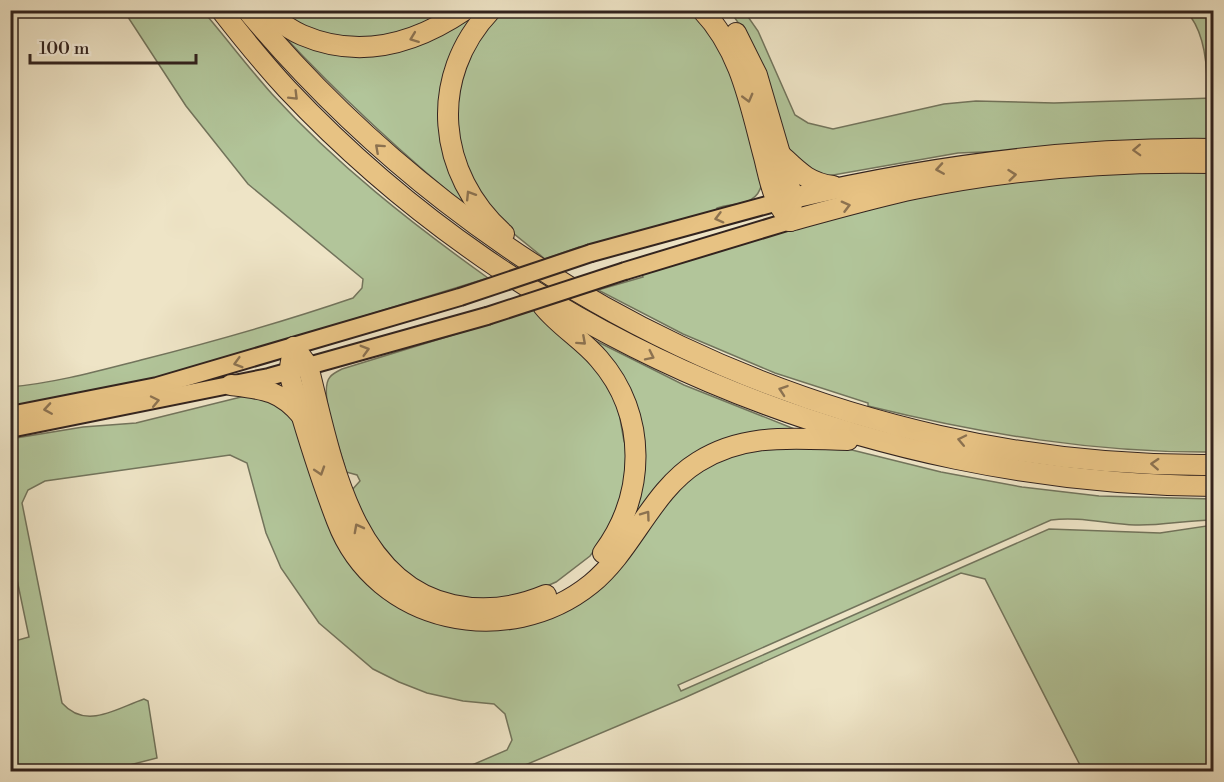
<svg xmlns="http://www.w3.org/2000/svg" width="1224" height="782" font-family="'Libre Bodoni',serif">
<style>
.green{fill:#b2c59a;stroke:#72745c;stroke-width:1.5}
.lines{fill:none;stroke-linecap:round;stroke-linejoin:round}
.primary-casing{stroke:#32231e;stroke-width:20}
.highway-casing{stroke:#32231e;stroke-width:22}
.primary{stroke:#e7c283;stroke-width:16}
.highway{stroke:#e7c283;stroke-width:20}
.primary-bridge-casing{stroke:#32231e;stroke-width:20;stroke-linecap:butt}
.primary-bridge{stroke:#e7c283;stroke-width:16}
.oneway{stroke:#8c7250}
</style>
<rect width="100%" height="100%" fill="#eee4c6"/>
<filter id="stains"><feTurbulence type="fractalNoise" baseFrequency=".00333" numOctaves="4"/><feColorMatrix values="0 0 0 0 .2 0 0 0 0 .09 0 0 0 0 .02 0 0 0 .5 -.17"/></filter>
<radialGradient id="worn" r=".72"><stop offset=".6" stop-color="#630" stop-opacity="0"/><stop offset="1" stop-color="#630" stop-opacity=".3"/></radialGradient>
<!-- green -->
<g class="green">
<path d="M124,11h79c24,28 44,55 69,83 64,70 139,129 216,184l-332,102 -145,28 -1,-21c45,-4 88,-16 131,-27 71,-18 142,-38 212,-62l9,-10 1,-9 -115,-95 -62,-78z"/>
<path d="M272,11h184l-65,28h-60z"/>
<path d="M473,11h11l-36,64 23,135c-68,-55 -131,-114 -191,-178l62,19z"/>
<path d="M498,11h196c41,48 51,112 68,172 -5,24 -26,19 -45,25l-2,5 -86,21 -46,15 -4,-2 -34,12 -58,-47 -34,-76 9,-73z"/>
<path d="M730,11h14l14,20 37,84 13,8 25,6 111,-25 32,-3 78,2 159,-5v44l-255,11 -136,24 -29,-13 -49,-133z"/>
<path d="M1186,11h27v76l-6,-1c0,-26 -3,-56 -21,-75z"/>
<path d="M1213,171v281c-117,1 -231,-18 -345,-46v-3l-93,-30 -92,-39 -85,-44 45,-13 -2,-5c117,-34 234,-71 354,-89 72,-11 146,-10 218,-12z"/>
<path d="M534,310l23,16 58,64 9,51 5,14 -3,33 -23,50 -13,18 -34,26 -30,13 -58,8 -56,-21 -42,-52 -18,-40 8,-9 -3,-6 -11,-3c-4,-19 -29,-80 -16,-95 2,-3 8,-6 12,-8z"/>
<path d="M590,338l94,47 113,45 -59,8 -116,100 19,-70z"/>
<path d="M262,395l27,15 92,179 182,18 124,-131 57,-29 100,1 97,24 81,15 77,9 114,3v21c-26,0 -52,6 -78,5 -28,-1 -56,-9 -84,-5l-373,165 3,6 368,-162 111,4 53,-8v246h-130l-98,-192 -24,-6 -277,125 -173,73h-53l49,-21 5,-10 -7,-26 -11,-10 -31,-3 -36,-8 -28,-11 -26,-13 -54,-46 -38,-55 -15,-35 -19,-70 -17,-8 -185,26 -17,9 -6,13 40,200c24,27 53,6 82,-4l4,2 9,57 -51,13h-95v-129l18,-5 -18,-86 -1,-112 73,-12 53,-4 105,-26z"/>
</g>
<g class="lines">
<!-- primary casing -->
<g class="primary-casing">
<g id="primary">
<path d="M591,253l198,-54"/>
<path d="M625,271l165,-50"/>
<path d="M10,415l147,-29 303,-89"/>
<path d="M10,429l259,-52 218,-61"/>
</g>
</g>
<!-- highway casing -->
<g class="highway-casing">
<g id="highway">
<path d="M221,10c21,27 43,54 66,79 239,254 579,395 927,397"/>
<path d="M247,10c237,285 594,459 967,455"/>
<path d="M263,10c13,9 25,19 39,25 58,25 113,9 163,-25"/>
<path d="M491,10c-64,67 -54,165 13,224"/>
<path d="M702,10c39,41 48,95 62,147 7,28 8,41 26,64"/>
<path d="M736,33l21,42 36,123 -2,11"/>
<path d="M782,156c17,16 27,27 51,30"/>
<path d="M793,198c138,-32 278,-51 421,-49"/>
<path d="M790,221c41,-11 82,-23 124,-32 96,-20 201,-28 300,-26"/>
<path d="M543,306c16,20 40,34 56,53 49,56 47,136 4,194"/>
<path d="M294,347c-1,7 -4,15 -4,23 -1,9 5,21 7,30 12,41 25,82 40,121 39,103 171,130 254,63 42,-34 60,-93 107,-122 48,-30 97,-23 150,-22"/>
<path d="M294,347l14,19c22,86 42,217 145,239 32,7 62,3 93,-10"/>
<path d="M231,385c32,4 49,5 71,31"/>
</g>
</g>
<!-- primary -->
<use href="#primary" class="primary"/>
<!-- highway -->
<use href="#highway" class="highway"/>
<!-- primary-bridge casing -->
<g class="primary-bridge-casing">
<g id="primary-bridge">
<path d="M460,297l131,-44"/>
<path d="M487,316l138,-45"/>
</g>
</g>
<!-- primary-bridge -->
<use href="#primary-bridge" class="primary-bridge"/>
</g>
<!-- one-way arrows -->
<defs><path id="oneway-chevron" d="M-2-3.5L2.5 0L-2 3.5" fill="none" stroke-width="1.6" stroke-linecap="round" stroke-linejoin="round" transform="scale(1.5)"/></defs>
<g class="oneway">
<use href="#oneway-chevron" transform="translate(414 38) rotate(159)"/>
<use href="#oneway-chevron" transform="translate(294 96) rotate(45)"/>
<use href="#oneway-chevron" transform="translate(748 98) rotate(75)"/>
<use href="#oneway-chevron" transform="translate(379 148) rotate(-138)"/>
<use href="#oneway-chevron" transform="translate(1137 150) rotate(178)"/>
<use href="#oneway-chevron" transform="translate(940 169) rotate(171)"/>
<use href="#oneway-chevron" transform="translate(1012 175) rotate(-6)"/>
<use href="#oneway-chevron" transform="translate(470 195) rotate(-122)"/>
<use href="#oneway-chevron" transform="translate(846 206) rotate(-15)"/>
<use href="#oneway-chevron" transform="translate(719 218) rotate(165)"/>
<use href="#oneway-chevron" transform="translate(582 341) rotate(42)"/>
<use href="#oneway-chevron" transform="translate(365 350) rotate(-16)"/>
<use href="#oneway-chevron" transform="translate(650 356) rotate(26)"/>
<use href="#oneway-chevron" transform="translate(238 363) rotate(164)"/>
<use href="#oneway-chevron" transform="translate(783 390) rotate(-161)"/>
<use href="#oneway-chevron" transform="translate(155 401) rotate(-12)"/>
<use href="#oneway-chevron" transform="translate(48 409) rotate(171)"/>
<use href="#oneway-chevron" transform="translate(962 440) rotate(-168)"/>
<use href="#oneway-chevron" transform="translate(1155 464) rotate(-177)"/>
<use href="#oneway-chevron" transform="translate(320 471) rotate(72)"/>
<use href="#oneway-chevron" transform="translate(646 515) rotate(-54)"/>
<use href="#oneway-chevron" transform="translate(358 528) rotate(-118)"/>
</g>
<!-- margin -->
<rect width="1224" height="782" fill="none" stroke="#eee4c6" stroke-width="36"/>
<rect x="12" y="12" width="1200" height="758" fill="none" stroke="#32231e" stroke-width="3"/>
<rect x="18" y="18" width="1188" height="746" fill="none" stroke="#32231e" stroke-width="1.5"/>
<!-- scale -->
<path d="M30 54v9h166v-9" fill="none" stroke="#32231e" stroke-width="3"/>
<text x="39" y="54" font-size="18" fill="#32231e" stroke="#f4edda" stroke-width="4.5" paint-order="stroke">100 m</text>
<rect width="100%" height="100%" filter="url(#stains)"/>
<rect width="100%" height="100%" fill="url(#worn)"/>
</svg>
